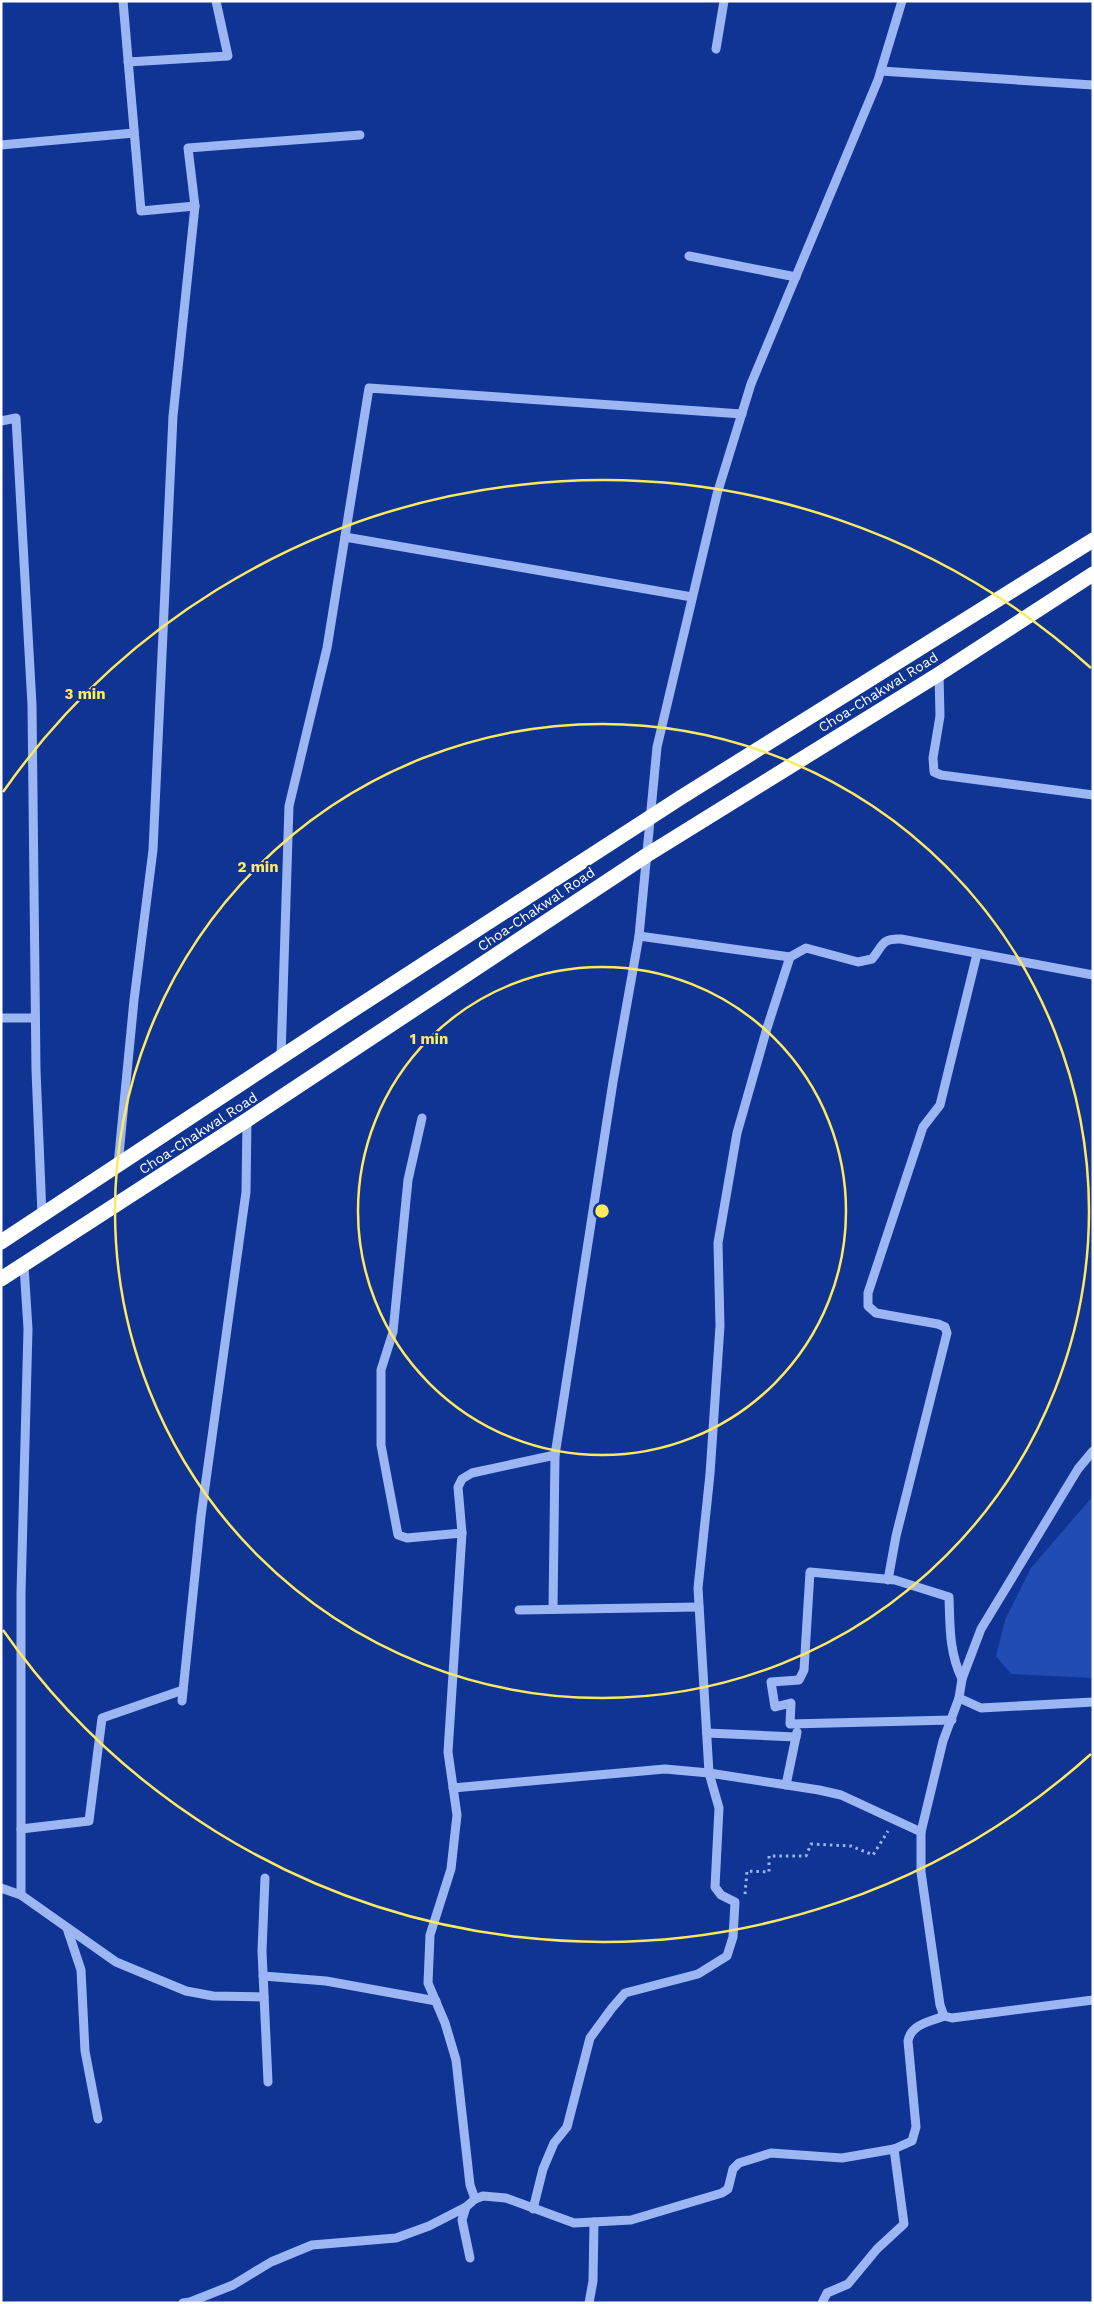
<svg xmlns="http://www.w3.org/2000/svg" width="1094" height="2304" font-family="'Work Sans',sans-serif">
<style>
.green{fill:#204cb3}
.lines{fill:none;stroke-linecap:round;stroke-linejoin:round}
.path{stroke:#9cb6f4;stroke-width:3;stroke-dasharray:2.5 4;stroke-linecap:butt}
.minor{stroke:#9cb6f4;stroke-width:9}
.highway{stroke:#fff;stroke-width:15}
.ring{fill:none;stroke:#ffea5f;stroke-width:2.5}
.labels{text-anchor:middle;stroke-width:4;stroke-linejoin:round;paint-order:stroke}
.street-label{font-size:14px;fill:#fff;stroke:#0f3494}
.centre{fill:#ffea5f;stroke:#0f3494;stroke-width:2.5}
.ring-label{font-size:15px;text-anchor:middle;font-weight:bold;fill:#ffea5f;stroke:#0f3494;stroke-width:4;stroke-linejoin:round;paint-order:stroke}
</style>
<rect width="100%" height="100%" fill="#0f3494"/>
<!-- green -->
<path class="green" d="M1093,1496v182l-82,-4 -15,-18 9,-36 26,-52z"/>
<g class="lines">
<!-- path -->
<path class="path" d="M745,1894l2,-23 22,1v-16h37l5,-12 40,2 22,9 15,-24"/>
<!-- minor -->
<g class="minor">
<path d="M123,1l18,210 54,-5"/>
<path d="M716,49l8,-48"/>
<path d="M128,62l100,-6 -12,-55"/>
<path d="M881,71l212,14"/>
<path d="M1,145l133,-12"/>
<path d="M689,256l107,21"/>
<path d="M1,421l15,-3 16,287 4,365 6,145"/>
<path d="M345,537l347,60"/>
<path d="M939,674l1,42 -7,42 1,14 7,3 152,20"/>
<path d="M639,936l151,21 16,-9 52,14 14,-3c11,-13 9,-21 29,-20l192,36"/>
<path d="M1,1018h34"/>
<path d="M281,1057l8,-251 38,-158 42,-260 373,26"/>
<path d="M422,1118l-14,62 -15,152 -12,38v75l17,90 9,3 55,-5"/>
<path d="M118,1165l16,-165 19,-150 20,-434 22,-210 -7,-58 172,-13"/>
<path d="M1093,1451l-15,18 -97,160 -19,50 -3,19 -16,43 -22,91v40l19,133 4,11 8,2 141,-18"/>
<path d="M888,1580l8,-44 51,-203 -2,-6 -7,-3 -62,-11 -8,-7v-13l55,-166 17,-22 37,-151"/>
<path d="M553,1609l2,-154 58,-373 26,-146 18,-189 60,-253 34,-110 127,-304 24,-79"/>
<path d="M519,1610l180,-3"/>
<path d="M959,1698l22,10 112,-6"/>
<path d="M182,1701l19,-185 45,-324 1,-72"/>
<path d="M952,1720l-162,4 1,-21 -16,4 -4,-25 28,-2 5,-10 6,-98 85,8 54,17c1,29 0,55 13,82"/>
<path d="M707,1733l89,4"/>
<path d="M786,1785l11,-53"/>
<path d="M453,1788l212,-19 44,4 110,17 22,5 80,37"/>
<path d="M21,1829l68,-8 13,-103 81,-28"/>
<path d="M265,1878l-3,73 6,131"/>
<path d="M1,1888l20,7 95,67 70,29 27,5 51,1"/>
<path d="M21,1895v-302l7,-264 -4,-63"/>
<path d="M67,1928l14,42 4,81 13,68"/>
<path d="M263,1976l63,5 110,20"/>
<path d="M475,2199l-5,-14 -14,-125 -11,-37 -17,-40 2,-48 21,-66 6,-54 -9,-63 14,-219 -4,-46 4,-8 10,-6 83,-18"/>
<path d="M533,2209l10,-40 11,-26 13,-16 23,-89 22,-30 13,-15 73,-19 29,-18 6,-19 2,-35 -14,-7 -6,-8 4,-79 -10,-35 -11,-185 12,-114 10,-148 -2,-83 19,-110 30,-105 23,-71"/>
<path d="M470,2258l-8,-38 4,-13 9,-8 8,-3 23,2 68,25 57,-3 91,-27 6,-4 5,-20 6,-6 32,-10 71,5 52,-9 18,-8 4,-14 -8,-86c3,-17 22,-19 36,-25"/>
<path d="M183,2303l7,-1 43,-17 38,-23 41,-17 84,-7 33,-12 37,-19"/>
<path d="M589,2303l4,-22 1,-59"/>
<path d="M822,2303l5,-10 21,-9 29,-35 27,-25 -10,-75"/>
</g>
<!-- highway -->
<g class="highway">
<path d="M1,1242l341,-225 338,-219 413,-258"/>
<path d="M1,1279l246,-159 400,-265 292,-181 154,-100"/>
</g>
</g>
<!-- distance rings -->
<g class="ring">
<circle cx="602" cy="1211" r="244"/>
<circle cx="602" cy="1211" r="487"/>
<path d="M1091 1754A731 731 0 0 1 3 1630M3 792A731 731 0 0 1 1091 668"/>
</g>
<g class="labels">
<!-- street labels -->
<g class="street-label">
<text transform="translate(878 692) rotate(-32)" y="5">Choa-Chakwal Road</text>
<text transform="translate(536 909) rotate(-34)" y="5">Choa-Chakwal Road</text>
<text transform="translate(198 1133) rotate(-33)" y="5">Choa-Chakwal Road</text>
</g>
</g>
<circle cx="602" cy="1211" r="8" class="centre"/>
<g class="ring-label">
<text x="85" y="699">3 min</text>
<text x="258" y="872">2 min</text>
<text x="429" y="1044">1 min</text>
</g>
<!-- border -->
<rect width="1094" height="2304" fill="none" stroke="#ffffff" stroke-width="5"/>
</svg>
